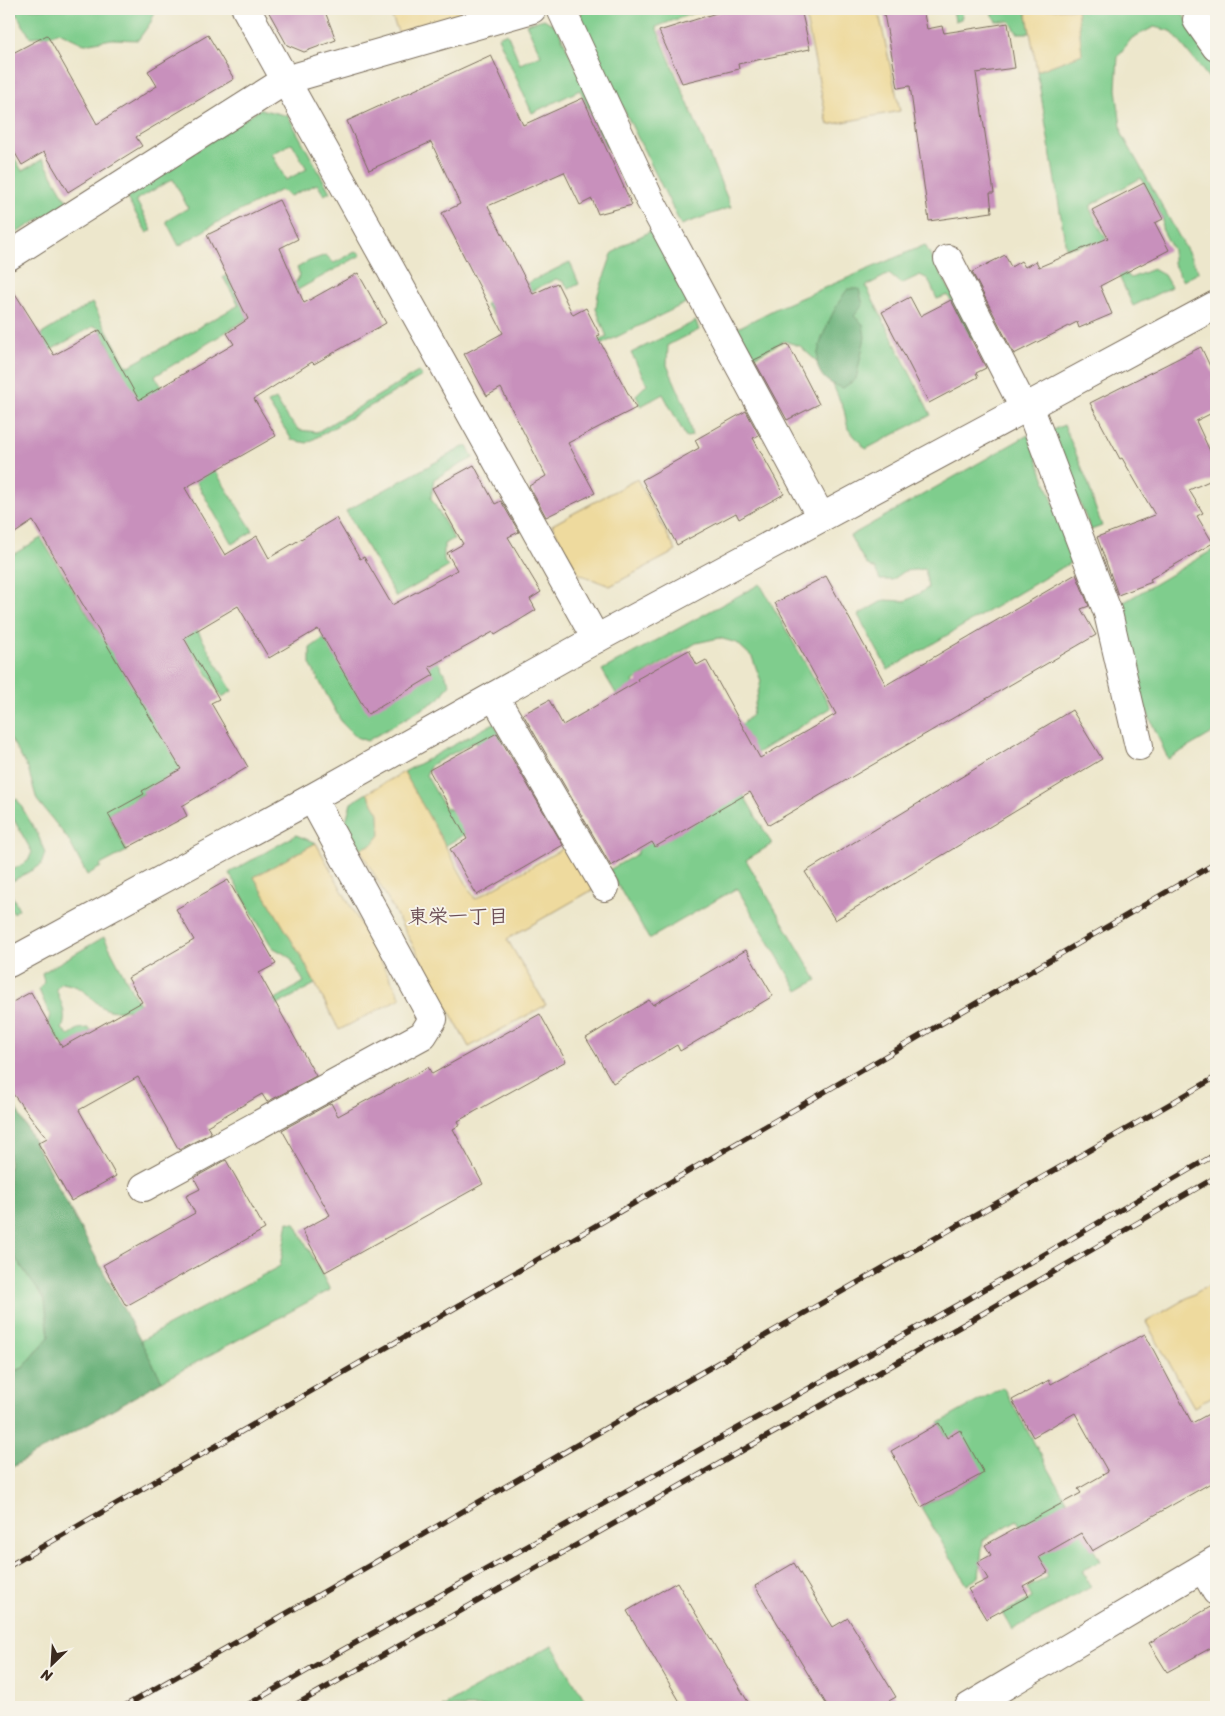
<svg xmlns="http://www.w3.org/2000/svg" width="1225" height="1716" font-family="Sriracha,'Klee One',sans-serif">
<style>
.green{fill:#7fcd8d;stroke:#5d7c56;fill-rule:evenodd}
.forest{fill:#67b078;stroke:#516d4b}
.sand{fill:#eeda9e;stroke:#94825e}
.building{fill:#c890bc}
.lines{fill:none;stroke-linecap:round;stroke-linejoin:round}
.minor-casing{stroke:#796c5b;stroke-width:30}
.minor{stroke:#fff;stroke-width:28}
.rail-casing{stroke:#3b2a1e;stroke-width:5.5}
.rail{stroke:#f7f3e8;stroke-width:4;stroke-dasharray:11;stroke-linecap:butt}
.labels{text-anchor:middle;stroke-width:4;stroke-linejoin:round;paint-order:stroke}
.neighbourhood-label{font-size:20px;font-weight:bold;fill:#6c4e55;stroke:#f7f3e8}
</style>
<rect width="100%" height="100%" fill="#f7f3e8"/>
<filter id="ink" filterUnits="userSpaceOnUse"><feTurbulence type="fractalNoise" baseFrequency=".02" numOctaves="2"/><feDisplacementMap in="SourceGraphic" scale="10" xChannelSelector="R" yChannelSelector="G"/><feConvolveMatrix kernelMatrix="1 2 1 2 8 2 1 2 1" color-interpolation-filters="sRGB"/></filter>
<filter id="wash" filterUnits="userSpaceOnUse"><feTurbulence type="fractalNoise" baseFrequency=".0096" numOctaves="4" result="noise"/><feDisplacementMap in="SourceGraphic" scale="20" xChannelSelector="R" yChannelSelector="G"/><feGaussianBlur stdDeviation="1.12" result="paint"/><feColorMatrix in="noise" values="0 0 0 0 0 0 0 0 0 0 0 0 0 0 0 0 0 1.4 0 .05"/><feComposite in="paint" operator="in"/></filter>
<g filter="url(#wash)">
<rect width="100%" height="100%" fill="#ede7cc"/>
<!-- green -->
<g class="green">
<path d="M9,9h147l-5,13 -13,18 -26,-1 -28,5 -25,-12 -7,3 -22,2 -14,-24 -7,3z"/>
<path d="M582,9h122l-48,18 75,180 -50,18 -101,-204z"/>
<path d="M953,9h11l-3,10 -6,2z"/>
<path d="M991,9h35l4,24h-13l-7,-12h-14l-4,-6z"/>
<path d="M1077,9h102l37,54v24l-45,-56 -17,-4 -22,11 -14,18 -2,33 6,45 77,138 -16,9 -10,-18v-13l-11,-21 1,-10 -22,-41 -50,27v6l33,61 7,6 22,-9 11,6 7,12 -38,19 -30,-64 -37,6 -29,-177 45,-17z"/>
<path d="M544,19l13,8 56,119 -6,2 -27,-58 -48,23 -34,-76 9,-4 13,31 21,-9 -15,-31z"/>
<path d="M260,109l28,7 42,76 -6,3 -7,-11 -27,12 -9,-6 -63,32 -39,24 -13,-25 22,-13 -15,-29 -37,21 16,30 -5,3 -21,-36zM292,143l15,26 -21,11 -14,-26z"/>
<path d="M9,148l13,23 21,-12 25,44 -59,34z"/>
<path d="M653,230l35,72 -145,71 -58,-69 85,-42 9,22 -10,5 -5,-7 -8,-3 -41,20 72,47 20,-9 -11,-28 2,-15 14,-40 13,-10z"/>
<path d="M925,245l51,92 -4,2 -24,-44 -11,4 -9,-20 -8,-4 -19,9 -12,-10 -23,12 65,129 -65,34 -18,-20 -4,-19 -17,-39 -27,-25 -16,-5 -35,19 -15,-30 43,-22z"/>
<path d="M357,251l4,4 -98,54 -108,67 98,155 -21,13 -38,-66 -85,-61 9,-54 -18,-34 -6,-3 -45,25 -37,52 -3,-1v-46l5,-5 78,-48 34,62 3,1 110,-61 -16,-28 21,-7 50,15 6,-10 -3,-7 12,-7 17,-6 8,8z"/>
<path d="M696,321l3,9 -31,15 -1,20 19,43 6,28 -6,1 -23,-43 -22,12 -5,-11 11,-11 -16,-31z"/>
<path d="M418,372l4,4 -115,67 -15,-3 -24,-37 8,-4 10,17 13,14 18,2z"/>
<path d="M1064,425l25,60 5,19 8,22 -11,4 -41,-99z"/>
<path d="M1028,435l47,125 -187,110 -30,-55 26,-15 22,1 22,-13 -3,-19 -20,2 -13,9h-12l-5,-11 -9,-5 -16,-28z"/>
<path d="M467,445l6,13 -39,21 -3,19 23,41 -10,5v17l4,6 -52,30 -50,-86z"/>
<path d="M41,538l59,96 40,-24 43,-5 49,86 -10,6 -26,-41 -10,-4 -3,119 -75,43 19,37 -27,14 1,2 -14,8 -19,-36 -31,-39 -9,-31 -19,-33v-179z"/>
<path d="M1216,548v183l-48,28 -29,-65 -20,-89z"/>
<path d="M760,584l71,124 -102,62 43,74 -26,16 71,120 -19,11 -61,-103 -88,51 -40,-69 28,-16 6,-14 96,-113 13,-12 9,-34 -9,-24 -15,-14 -18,-5 -23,5 -63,38 6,13 -15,13 -22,-37z"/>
<path d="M400,618l12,5 26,39 12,22 -11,15 -72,42 -11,-4 -14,-14 -32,-59v-16l14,-10z"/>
<path d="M494,723l10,20 -13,6 -17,-7 -43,23 -5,10 18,31 12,7 7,-2 62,-34 8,17 -88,52 -41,-74z"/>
<path d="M367,793l12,20 1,22 -7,9 -13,5 -14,-28 5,-18z"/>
<path d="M17,799l21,36 7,18 -4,12 -32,18v-11l19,-11 4,-9 -23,-41v-9z"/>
<path d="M296,835l20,8 -62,34 47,79 14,28 -74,41 -1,-5 64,-38 -14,-25 -18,-10 -43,-74z"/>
<path d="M9,890l10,19 -6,4 -4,-8z"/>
<path d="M104,937l38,73 -8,4 -6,-5c-32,7 -28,-10 -51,-22 -4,-2 -10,-3 -15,-4l-6,6c5,13 12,26 6,40l7,6 9,-6 10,-1 9,8 -16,29 -34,-39 3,-11 -11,-25 5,-8 -2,-9z"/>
<path d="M288,1222l7,1 35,67 -168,91 -22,-40 140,-75z"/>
<path d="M9,1249l36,51 4,37 -26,31 -14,5z"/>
<path d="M1003,1387l97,174 -18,10 9,16 -79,43 -10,-17 30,-15 -5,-10 21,-11 -31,-57 -34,20 -4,37 -12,8 -46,-78 63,-34 -30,-23 -15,-27z"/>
<path d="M552,1645l37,62h-147z"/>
</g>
<!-- forest -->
<g class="forest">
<path d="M848,289h11l4,16 -9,11 9,8 2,13 -9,42 -13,9c-12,-4 -21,-8 -25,-21 -6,-16 19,-66 30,-78z"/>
<path d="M9,1095l153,286 -153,88v-96l14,-5 26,-31 -4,-37 -36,-51z"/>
</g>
<!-- sand -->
<g class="sand">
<path d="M413,9h60l-74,25 -7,-17z"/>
<path d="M804,9h74l22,102 -72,14z"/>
<path d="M1026,9h51l5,45 -45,17z"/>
<path d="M637,479l39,72 -66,35 -31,-12 -27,-49z"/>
<path d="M404,772l71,127 94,-54 25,44 -87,50 39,66 -77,42 -109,-198 13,-5 7,-9 -1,-22 -12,-20z"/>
<path d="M316,843l85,155 -62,32 -38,-74 -47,-79z"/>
<path d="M1216,1281v113l-22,13 -48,-85z"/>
</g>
<g id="blocks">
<!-- building -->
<g class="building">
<path d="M267,9h57l12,31 -32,12 -17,-7z"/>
<path d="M729,9h72l9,40 -72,15 1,5 -57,14 -23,-52z"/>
<path d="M883,9h40l4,20 15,-3 2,7 64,-10 7,45 -39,5 18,120h-4l2,19 -63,9 -19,-135 -12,2z"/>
<path d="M47,35l50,89 60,-38 -9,-15 60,-36 26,44 -98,58 6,9 -74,46 -24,-40 -22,13 -13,-22v-88z"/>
<path d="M491,55l32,70 60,-27 49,107 -34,9 -6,-15 -12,6 -16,-33 -76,34 45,88 24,-11 16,32 13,-7 14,27 -3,1 39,72 -68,35 27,50 -49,24 -17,-31 17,-10 -45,-88 -14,8 -23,-42 39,-21 -61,-120 18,-9 -29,-62 -62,28 -22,-49z"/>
<path d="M1144,183l19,36 -8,4 14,27 -69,36 12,28 -33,14 -2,-6 -63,32 -42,-82 33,-17 6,12 10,-6 4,6 11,-6 3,6 69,-29 -16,-28z"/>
<path d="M279,200l19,39 -18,9 24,55 54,-30 28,50 -72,41 -2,-2 -58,37 22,37 -91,52 40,67 32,-19 12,22 67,-40 24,41 4,-2 28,48 65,-35 -10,-17 16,-9 -31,-56 42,-23 21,39 6,-3 18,31 -11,5 33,55 -11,7 6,11 -41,25 -2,-3 -64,35 5,8 -66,39 -50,-85 -49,29 -31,-52 -54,32 35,61 -8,4 37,64 -66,39 5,10 -60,32 -19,-34 36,-20 -2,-3 39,-22 -148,-248 -24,16v-253l45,71 46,-25 39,70 95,-56 -7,-11 21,-14 -41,-84z"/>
<path d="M910,297l10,19 31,-16 35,68 -10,5 2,4 -49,26 -47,-91z"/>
<path d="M788,344l31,60 -32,16 -33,-60z"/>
<path d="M1201,347l15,32v32l-20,10 20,43v14l-27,12 14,23 -6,3 16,27 -63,36 2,3 -34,13 -21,-58 58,-22 -33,-57 -2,1 -30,-56z"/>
<path d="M746,411l13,24 -6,3 31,56 -45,25 -3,-6 -59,32 -35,-65 57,-32 -4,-8z"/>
<path d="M1076,574l13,32 -8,3 15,26 -327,190 -19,-33 -95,55 -3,-5 -41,24 -88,-152 26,-14 14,25 75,-44 -1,-2 52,-29 8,15 9,-5 54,98 76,-44 -61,-111 51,-27 60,109z"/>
<path d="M1072,710l30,49 -267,161 -30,-48z"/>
<path d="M497,733l66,112 -86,50 -27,-46 17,-10 -38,-69z"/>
<path d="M228,880l48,84 -17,9 57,103 -49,26 -5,-8 -55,32 4,7 -32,17 -41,-73 -59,33 37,66 -45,25 -33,-58 9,-5 -38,-49v-85l22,-12 31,55 80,-45 -14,-24 66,-38 -18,-31z"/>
<path d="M746,950l27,46 -93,55 -3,-6 -64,38 -27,-45 63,-38 4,5z"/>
<path d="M540,1014l26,47 -108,60 2,4 -7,4 30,55 -158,88 -23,-42 28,-15 -48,-85 49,-27 7,13 90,-49 4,7z"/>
<path d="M226,1160l39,69 -139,77 -23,-41 92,-52 -9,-17 14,-7 -6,-11z"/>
<path d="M1145,1334l47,89 24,-13v70l-124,71 -11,-18 -42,24 9,15 -25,14 6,10 -43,23 -18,-30 20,-10 -10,-17 13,-7 -6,-10 96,-52 -3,-4 30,-17 -33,-59 -42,24 -21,-37 37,-20 2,4z"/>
<path d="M939,1423l8,15 13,-8 24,43 -63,34 -30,-56z"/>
<path d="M794,1563l39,64 15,-9 48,79 -18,10h-50l-73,-121z"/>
<path d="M677,1582l74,125h-68l-56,-96z"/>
<path d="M1212,1606l4,1v38l-49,27 -18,-29z"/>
</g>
</g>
</g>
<g filter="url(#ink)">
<use href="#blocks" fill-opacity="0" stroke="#796c5b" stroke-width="1"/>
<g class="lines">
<!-- minor casing -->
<g class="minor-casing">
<g id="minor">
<path d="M246,9l350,630"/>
<path d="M561,9l88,189 172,319"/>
<path d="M1197,20l19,27"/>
<path d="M9,256l277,-176 246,-71"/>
<path d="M948,259l76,149"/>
<path d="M1029,406l79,207 31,133"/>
<path d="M494,696l111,191"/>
<path d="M9,963l303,-165 284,-159 620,-334"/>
<path d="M144,1187l279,-152 10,-16 -121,-221"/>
<path d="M1203,1568l13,23"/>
<path d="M969,1707l247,-147"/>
</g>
</g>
<!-- minor -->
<use href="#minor" class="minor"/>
<!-- rail casing -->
<g class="rail-casing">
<g id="rail">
<path d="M9,1566l456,-264 751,-439"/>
<path d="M123,1707c210,-119 417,-241 626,-362 155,-90 312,-177 467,-268"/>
<path d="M244,1707l97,-56 620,-348 255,-149"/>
<path d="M292,1707l683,-389 241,-141"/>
</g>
</g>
<!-- rail -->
<use href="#rail" class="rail"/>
</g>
</g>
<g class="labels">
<!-- neighbourhood labels -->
<g class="neighbourhood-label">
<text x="458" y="923">東栄一丁目</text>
</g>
</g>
<!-- margin -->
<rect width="1225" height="1716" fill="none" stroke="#f7f3e8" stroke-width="30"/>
<!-- north arrow -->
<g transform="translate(52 1664) rotate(205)" stroke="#f7f3e8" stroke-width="4" paint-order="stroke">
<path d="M0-4L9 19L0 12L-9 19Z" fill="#3b2a1e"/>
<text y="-8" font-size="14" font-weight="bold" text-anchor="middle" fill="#3b2a1e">N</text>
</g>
</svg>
